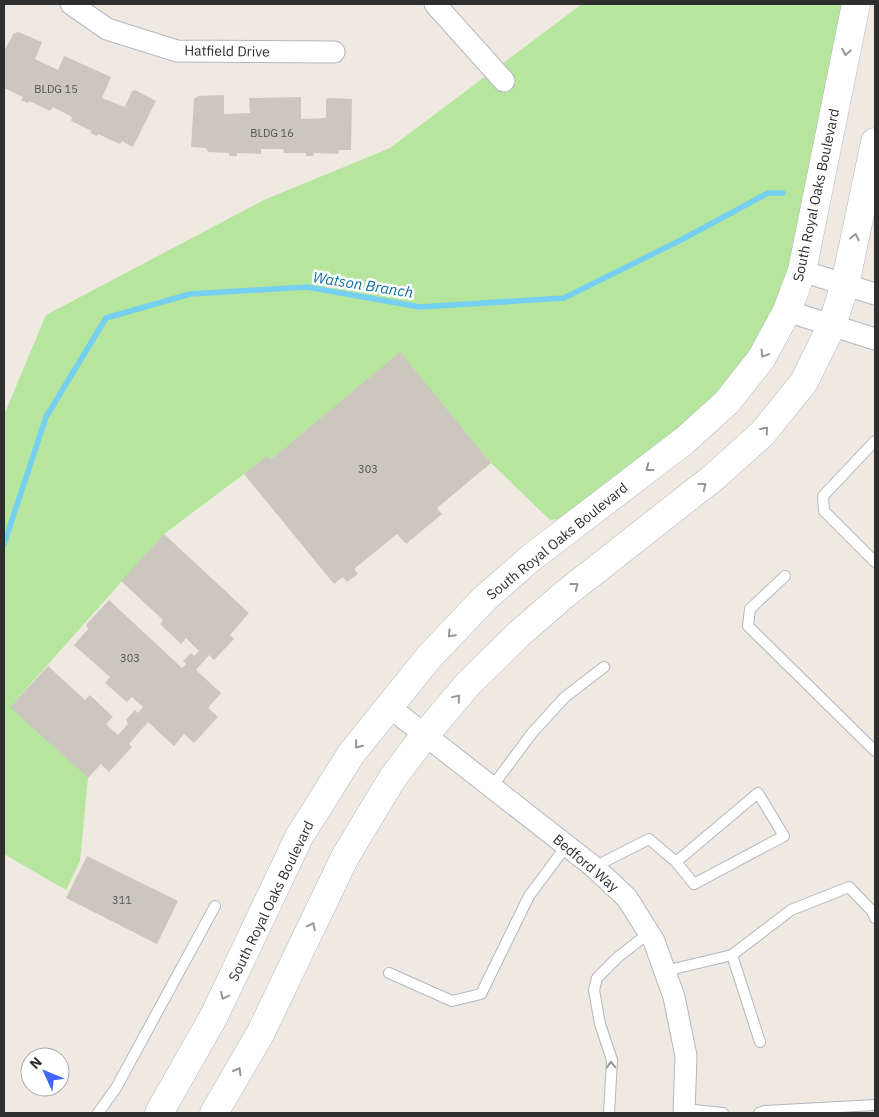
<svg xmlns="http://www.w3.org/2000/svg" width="879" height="1117" font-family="'IBM Plex Sans',sans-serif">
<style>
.green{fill:#b6e59e}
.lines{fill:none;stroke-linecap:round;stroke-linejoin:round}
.stream{stroke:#75cff0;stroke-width:5.5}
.building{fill:#cbc7bf}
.service-casing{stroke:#b4b7c1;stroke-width:12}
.minor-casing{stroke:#b4b7c1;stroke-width:23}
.secondary-casing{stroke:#b4b7c1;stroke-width:29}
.service{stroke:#fff;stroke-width:10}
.minor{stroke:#fff;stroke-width:21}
.secondary{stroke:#fff;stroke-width:28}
.oneway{stroke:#969696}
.labels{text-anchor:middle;stroke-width:5;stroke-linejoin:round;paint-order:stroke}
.number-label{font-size:11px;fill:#555452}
.street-label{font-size:14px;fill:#2e2e2e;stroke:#fff}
.water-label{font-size:15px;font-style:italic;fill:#0d6fa3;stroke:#fff}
</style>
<rect width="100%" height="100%" fill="#efe9e1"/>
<!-- green -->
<path class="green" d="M582,4h274l-24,123 -71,232 -174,156 -37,5 -59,-57 -91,-110 -130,107 -26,14 -80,60 -153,172 77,72 -8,83 -14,29 -62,-36v-439l42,-100 218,-115 126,-52z"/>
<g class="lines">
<!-- stream -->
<path class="stream" d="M4,544l42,-127 60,-99 84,-24 117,-7 113,20 144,-9 117,-58 87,-47h15"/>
</g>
<!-- building -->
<g class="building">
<path d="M18,32l24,10 -7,17 23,11 6,-14 47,21 -9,21 23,9 7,-16 3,-1 21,11 -23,46 -11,-6 -2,3 -22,-10 -1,2 -7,-3 2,-2 -21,-10 1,-4 -19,-10 -3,4 -21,-10 -1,2 -7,-3 2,-3 -19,-9v-37l10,-18z"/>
<path d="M224,95v19l26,-1 -1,-15 52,-1v22l25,-1v-18l2,-2 24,1 -1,51h-12l-1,4 -24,-1 -1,3h-7v-3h-22l-1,-4h-22v5l-24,-1v3h-8v-3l-21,-1 -2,-4 -15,-1 3,-48 4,-3z"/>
<path d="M400,352l91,111 -54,45 5,6 -36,30 -9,-10 -43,35 4,5 -11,8 -4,-5 -9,7 -90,-110 23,-18 3,4z"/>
<path d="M164,534l85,79 -19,22 4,4 -20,21 -5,-5 -13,15 25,23 -13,15 10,9 -24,26 -10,-9 -10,12 -26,-24 -19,22 3,3 -23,25 -8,-8 -13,14 -78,-71 38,-41 37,34 5,-5 23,22 -7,7 12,11 10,-11 -2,-4 9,-10 3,3 5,-6 -11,-10 -5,5 -22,-19 5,-6 -36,-32 14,-16 -2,-4 23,-25 73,68 4,-4 -3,-3 8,-8 3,3 5,-5 -13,-13 -5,6 -21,-20 3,-4 -42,-39z"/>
<path d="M87,856l91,45 -21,43 -91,-46z"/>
</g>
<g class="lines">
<!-- service casing -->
<g class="service-casing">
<g id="service">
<path d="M875,441l-52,55 1,15 51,51"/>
<path d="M785,576l-35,33 -2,17 127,125"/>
<path d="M492,787l40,-54 33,-36 39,-30"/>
<path d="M594,867l55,-28 27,23 82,-69 26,43 -90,48 -18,-22"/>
<path d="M732,955l28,87"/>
<path d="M665,971l67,-16 59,-45 58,-23 23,24 3,7"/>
<path d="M389,973l63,28 29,-7 48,-98 38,-51"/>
<path d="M684,1109l39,4"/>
<path d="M98,1113l18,-25 99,-182"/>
<path d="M609,1113l3,-53 -12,-36 -6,-34 3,-12 21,-21 31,-24"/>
<path d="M759,1113l6,-2 110,-6"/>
</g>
</g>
<!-- minor casing -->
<g class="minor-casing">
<g id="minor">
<path d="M71,4l36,25 70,22 157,1"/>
<path d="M435,4l69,77"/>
<path d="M802,271l73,23"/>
<path d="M787,311l88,28"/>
<path d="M388,706l206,161 33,31 27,43 20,56 12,59 -2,57"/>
</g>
</g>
<!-- secondary casing -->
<g class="secondary-casing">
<g id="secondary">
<path d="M159,1113l55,-97 85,-179 52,-83 78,-97 55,-58 48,-42 152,-116 43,-39 34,-43 26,-48 15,-40 54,-267"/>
<path d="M214,1113l46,-79 85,-177 47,-78 33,-44 43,-51 52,-51 45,-39 149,-117 48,-43 42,-52 28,-57 13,-40 30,-143"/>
</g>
</g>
<!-- service -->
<use href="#service" class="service"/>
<!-- minor -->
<use href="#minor" class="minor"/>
<!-- secondary -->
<use href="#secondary" class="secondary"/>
</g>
<!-- one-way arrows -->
<defs><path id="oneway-chevron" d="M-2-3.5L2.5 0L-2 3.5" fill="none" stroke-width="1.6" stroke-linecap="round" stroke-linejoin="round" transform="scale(1.25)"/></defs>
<g class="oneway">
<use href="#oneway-chevron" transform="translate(846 52) rotate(101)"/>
<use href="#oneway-chevron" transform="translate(855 237) rotate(-78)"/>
<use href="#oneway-chevron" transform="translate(764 354) rotate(121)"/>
<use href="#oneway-chevron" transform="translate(765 430) rotate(-49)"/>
<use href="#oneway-chevron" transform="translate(649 468) rotate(143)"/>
<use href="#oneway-chevron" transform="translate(703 486) rotate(-38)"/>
<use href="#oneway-chevron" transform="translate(575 586) rotate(-38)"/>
<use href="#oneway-chevron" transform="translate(451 634) rotate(134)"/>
<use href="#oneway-chevron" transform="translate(457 698) rotate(-50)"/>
<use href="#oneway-chevron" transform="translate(358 745) rotate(128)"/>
<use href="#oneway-chevron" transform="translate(312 926) rotate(-64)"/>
<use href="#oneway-chevron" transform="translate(224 996) rotate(116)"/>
<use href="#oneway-chevron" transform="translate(611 1065) rotate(-92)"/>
<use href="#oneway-chevron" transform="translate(238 1071) rotate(-60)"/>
</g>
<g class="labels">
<!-- number labels -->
<g class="number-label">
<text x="56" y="93">BLDG 15</text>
<text x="272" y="137">BLDG 16</text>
<text x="368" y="473">303</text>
<text x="130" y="662">303</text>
<text x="122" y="904">311</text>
</g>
<!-- street labels -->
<g class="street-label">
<text transform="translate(227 51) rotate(1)" y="5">Hatfield Drive</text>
<text transform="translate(816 195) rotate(-78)" y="5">South Royal Oaks Boulevard</text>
<text transform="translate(557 541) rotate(-39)" y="5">South Royal Oaks Boulevard</text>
<text transform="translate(586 863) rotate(40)" y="5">Bedford Way</text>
<text transform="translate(271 901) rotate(-64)" y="5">South Royal Oaks Boulevard</text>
</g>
<!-- water labels -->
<g class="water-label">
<text transform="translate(363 285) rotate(9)" y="5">Watson Branch</text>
</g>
</g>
<!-- border -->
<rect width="879" height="1117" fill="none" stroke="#2e2e2e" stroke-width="10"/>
<!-- north arrow -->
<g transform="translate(45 1072) rotate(314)"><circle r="24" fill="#ffffff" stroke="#ababab"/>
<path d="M0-4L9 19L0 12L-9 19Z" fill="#4264fb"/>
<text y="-8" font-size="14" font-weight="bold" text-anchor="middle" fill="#2e2e2e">N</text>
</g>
</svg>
